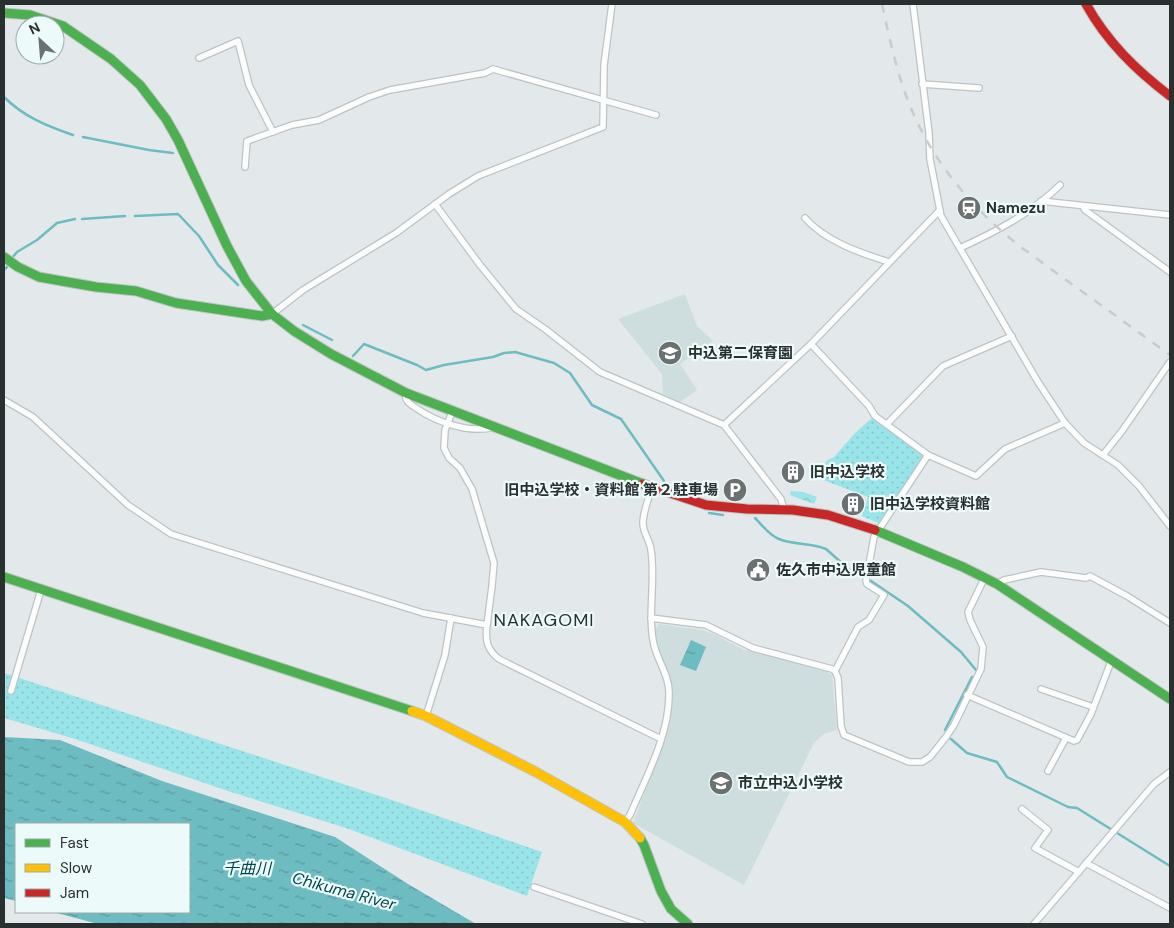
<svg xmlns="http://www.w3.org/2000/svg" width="1174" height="928" viewBox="0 0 1174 928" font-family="'DM Sans','Noto Sans JP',sans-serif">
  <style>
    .built { fill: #ceddde }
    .forest { fill: url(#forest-crowns) }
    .park { fill: url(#park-dots) }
    .water { fill: url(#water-ripples) }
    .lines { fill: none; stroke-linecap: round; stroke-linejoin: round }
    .stream { stroke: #6dbcc2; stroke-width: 2.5 }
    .street-casing { stroke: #bec3c4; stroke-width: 8 }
    .fast-casing { stroke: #bec3c4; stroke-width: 11 }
    .slow-casing { stroke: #bec3c4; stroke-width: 11 }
    .jam-casing { stroke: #bec3c4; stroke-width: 11 }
    .street { stroke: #fbfcfc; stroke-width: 5.5 }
    .fast { stroke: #4caf50; stroke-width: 9 }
    .slow { stroke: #ffc107; stroke-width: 9 }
    .jam { stroke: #c62828; stroke-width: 9 }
    .rail { stroke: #cacbcb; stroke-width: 2.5; stroke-dasharray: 9 9; stroke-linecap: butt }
    .labels { text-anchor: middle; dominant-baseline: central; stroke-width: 4.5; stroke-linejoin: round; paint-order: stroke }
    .poi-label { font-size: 15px; font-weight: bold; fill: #2a2f2f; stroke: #edfafa; text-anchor: start }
    .water-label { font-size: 16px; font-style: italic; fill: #01474b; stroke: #edfafa }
    .quarter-label { font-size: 18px; letter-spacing: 1px; fill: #2a2f2f; stroke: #edfafa }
  </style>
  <defs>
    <pattern id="forest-crowns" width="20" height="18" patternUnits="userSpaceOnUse" patternTransform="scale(1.25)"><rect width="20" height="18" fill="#99e4e9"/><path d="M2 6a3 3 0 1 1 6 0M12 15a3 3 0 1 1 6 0" fill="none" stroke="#84c4c8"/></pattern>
    <pattern id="park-dots" width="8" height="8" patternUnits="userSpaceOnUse" patternTransform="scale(1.25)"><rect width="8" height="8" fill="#99e4e9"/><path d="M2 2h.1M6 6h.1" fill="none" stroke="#84c4c8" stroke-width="1.8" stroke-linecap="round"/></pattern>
    <pattern id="water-ripples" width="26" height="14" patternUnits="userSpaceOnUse" patternTransform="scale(1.25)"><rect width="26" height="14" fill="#6dbcc2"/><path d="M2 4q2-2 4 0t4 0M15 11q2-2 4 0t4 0" fill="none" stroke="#5a999e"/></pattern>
  </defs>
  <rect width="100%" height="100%" fill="#e3e9ea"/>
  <!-- built -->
  <g class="built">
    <polygon points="685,294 697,326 713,341 680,364 697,390 680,402 663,394 662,374 618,319"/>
    <polygon points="659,624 702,630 714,634 742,649 824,670 832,675 837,730 824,734 814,743 744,885 633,823 666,737 670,721 672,689 671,678 657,647 655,630"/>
  </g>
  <!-- forest -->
  <polygon class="forest" points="791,491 803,492 817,497 814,504 790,495"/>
  <!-- park -->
  <g class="park">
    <polygon points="873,417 922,452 923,457 880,524 862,516 868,497 818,478 826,461 834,457 855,433"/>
    <polygon points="4,673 386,798 542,852 527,896 346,828 228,791 75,739 4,718"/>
  </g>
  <!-- water -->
  <g class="water">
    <polygon points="691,640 706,647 696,671 680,665"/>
    <polygon points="4,737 60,740 162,781 335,837 408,884 476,924 98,924 53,912 189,912 189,824 16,824 16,901 4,898"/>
  </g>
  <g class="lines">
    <!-- stream -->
    <g class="stream">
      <path d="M4,97C24,117 47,126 73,135"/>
      <polyline points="83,137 149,150 173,153"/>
      <polyline points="135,216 178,214 199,236 218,265 238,285"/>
      <polyline points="82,219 125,216"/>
      <polyline points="12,258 17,252 37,240 57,223 75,219"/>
      <polyline points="4,270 7,267"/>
      <polyline points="303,325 332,340"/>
      <polyline points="353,356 364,344 417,365 426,370 444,365 493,357 504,353 515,352 554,363 570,373 592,405 621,419 664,481"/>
      <polyline points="709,513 723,515"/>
      <path d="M755,518C762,525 770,536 779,539C793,545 813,543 826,549L853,573L864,577"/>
      <polyline points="871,581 908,606 961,652 976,670"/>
      <polyline points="945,730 972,677"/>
      <polyline points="951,739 967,753 997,762 1007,777 1068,807 1077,808 1170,866"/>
    </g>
    <!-- street casing -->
    <g class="street-casing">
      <g id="street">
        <polyline points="913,4 929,133 930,159 941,216 1038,382 1065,423 1084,443 1118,465 1139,486 1170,526"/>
        <polyline points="199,58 238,41 249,85 273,132"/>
        <polyline points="922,84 979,88"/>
        <polyline points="245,167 247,141 292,125 319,120 369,97 390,90 485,73 493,69 656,115"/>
        <polyline points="1041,201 1170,215"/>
        <polyline points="435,204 480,265 516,309 545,329 600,372 724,425 781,499 784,510"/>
        <polyline points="1083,206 1085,210 1170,272"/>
        <path d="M805,218C825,241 860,253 889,262"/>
        <path d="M960,248C995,232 1032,213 1060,185"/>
        <polyline points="272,314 303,290 396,233 449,194 478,176 603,127 604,65 612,4"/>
        <polyline points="811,344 869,406 875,416 928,455 976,476 1005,449 1065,423"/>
        <path d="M406,393C404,401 410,404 416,408C436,422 470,434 494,427"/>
        <path d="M4,400L33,417L128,505L171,534L423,613L487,625C485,640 487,650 499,659L661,739"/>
        <polyline points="452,412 445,430 444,448 449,458 460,468 472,489 494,563 492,586 487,625"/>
        <polyline points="887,424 943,366 1012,336"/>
        <polyline points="724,425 811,344 939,211"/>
        <polyline points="1103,455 1122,431 1170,362"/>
        <polyline points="997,584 1004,580 1041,572 1086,578 1090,576 1127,596 1170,623"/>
        <polyline points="651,618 706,625 753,648 832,669 835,671 838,678 841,726 844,735 909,762 922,762 930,757 946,737 954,725 981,669 983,647 970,620 968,612 985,577"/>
        <polyline points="835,671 858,627 869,620 884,595 867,584 866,581 874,537 928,455"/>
        <polyline points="1041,689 1093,707"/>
        <polyline points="11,691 41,590"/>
        <polyline points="967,695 1074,741 1077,740 1091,714 1112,659"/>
        <polyline points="426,716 445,655 451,618"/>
        <polyline points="1048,771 1066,738"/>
        <polyline points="1022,809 1048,830 1035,848 1079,872"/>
        <path d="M625,822L630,815C646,777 670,734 669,692C669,675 658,662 654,645C647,614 656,582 651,550C650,540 642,532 643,521C644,510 648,499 652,488"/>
        <polyline points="1086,863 1170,908"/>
        <polyline points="534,887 642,924"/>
        <polyline points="1034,924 1154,784 1170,772"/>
      </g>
    </g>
    <!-- fast casing -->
    <g class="fast-casing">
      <g id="fast">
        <polyline points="4,13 30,15 63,26 111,59 140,85 166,119 178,140 227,246 246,281 272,314"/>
        <polyline points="4,257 18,267 39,277 96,287 136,291 176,303 262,316 272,314 294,331 331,354 406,393 643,484"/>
        <polyline points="875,530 963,567 997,584 1170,699"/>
        <polyline points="4,577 412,711"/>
        <polyline points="640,838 644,845 661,891 671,909 688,924"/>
      </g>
    </g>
    <!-- slow casing -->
    <g class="slow-casing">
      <polyline id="slow" points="412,711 426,716 534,771 625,822 640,838"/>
    </g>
    <!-- jam casing -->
    <g class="jam-casing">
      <g id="jam">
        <path d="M1086,4C1107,42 1136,70 1170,96"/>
        <polyline points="643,484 706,505 747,509 793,510 828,515 875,530"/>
      </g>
    </g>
    <!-- street -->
    <use href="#street" class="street"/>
    <!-- fast -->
    <use href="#fast" class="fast"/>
    <!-- slow -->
    <use href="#slow" class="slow"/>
    <!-- jam -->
    <use href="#jam" class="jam"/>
    <!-- rail -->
    <path class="rail" d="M882,4C887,27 892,51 899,74C920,147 963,201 1022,248L1170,355"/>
  </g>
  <!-- icons -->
  <defs>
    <g id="station-disc" transform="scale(1.25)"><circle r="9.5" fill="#6b7070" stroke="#edfafa"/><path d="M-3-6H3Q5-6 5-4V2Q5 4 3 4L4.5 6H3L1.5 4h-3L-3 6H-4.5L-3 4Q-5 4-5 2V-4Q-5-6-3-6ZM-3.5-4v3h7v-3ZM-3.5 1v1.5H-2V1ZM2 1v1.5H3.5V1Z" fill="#fff"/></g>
    <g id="school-disc" transform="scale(1.25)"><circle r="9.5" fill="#6b7070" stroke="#edfafa"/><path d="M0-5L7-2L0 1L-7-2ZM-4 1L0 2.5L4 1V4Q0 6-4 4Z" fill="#fff"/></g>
    <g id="building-disc" transform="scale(1.25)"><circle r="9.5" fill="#6b7070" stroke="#edfafa"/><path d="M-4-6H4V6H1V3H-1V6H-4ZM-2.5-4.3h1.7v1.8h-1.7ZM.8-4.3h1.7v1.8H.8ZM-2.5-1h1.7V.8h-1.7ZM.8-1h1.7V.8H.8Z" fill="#fff"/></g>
    <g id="parking-disc" transform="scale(1.25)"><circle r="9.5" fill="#6b7070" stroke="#edfafa"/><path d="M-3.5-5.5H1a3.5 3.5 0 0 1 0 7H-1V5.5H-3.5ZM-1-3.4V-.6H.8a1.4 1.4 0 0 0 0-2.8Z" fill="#fff"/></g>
    <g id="civic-disc" transform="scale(1.25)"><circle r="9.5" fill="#6b7070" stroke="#edfafa"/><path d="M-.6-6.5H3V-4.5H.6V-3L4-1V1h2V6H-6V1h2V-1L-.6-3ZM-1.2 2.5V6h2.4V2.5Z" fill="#fff"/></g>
  </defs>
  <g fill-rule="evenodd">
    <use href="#station-disc" x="969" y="208"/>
    <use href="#school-disc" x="670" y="353"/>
    <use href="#building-disc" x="793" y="472"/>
    <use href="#parking-disc" x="735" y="490"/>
    <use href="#building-disc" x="853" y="504"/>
    <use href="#civic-disc" x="758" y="570"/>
    <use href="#school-disc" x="721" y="783"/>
  </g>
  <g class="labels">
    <!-- poi labels -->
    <g class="poi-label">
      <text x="986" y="208">Namezu</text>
      <text x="688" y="353">中込第二保育園</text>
      <text x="810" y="472">旧中込学校</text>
      <text x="718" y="490" text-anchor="end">旧中込学校・資料館 第２駐車場</text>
      <text x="870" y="504">旧中込学校資料館</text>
      <text x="776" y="570">佐久市中込児童館</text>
      <text x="738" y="783">市立中込小学校</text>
    </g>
    <!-- water labels -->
    <g class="water-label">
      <text x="247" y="868">千曲川</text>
      <text transform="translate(344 891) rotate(15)">Chikuma River</text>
    </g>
    <!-- quarter labels -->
    <g class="quarter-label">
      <text x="544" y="620">NAKAGOMI</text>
    </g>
  </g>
  <!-- border -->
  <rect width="1174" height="928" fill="none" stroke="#2a2f2f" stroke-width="10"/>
  <!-- legend -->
  <rect x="15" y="823" width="175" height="90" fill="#edfafa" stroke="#9fa9a9"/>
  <rect x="25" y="839" width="25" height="8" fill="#4caf50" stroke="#9fa9a9"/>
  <text x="60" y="848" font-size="15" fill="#2a2f2f">Fast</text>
  <rect x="25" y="864" width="25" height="8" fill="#ffc107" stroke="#9fa9a9"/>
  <text x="60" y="873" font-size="15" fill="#2a2f2f">Slow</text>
  <rect x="25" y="889" width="25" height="8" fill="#c62828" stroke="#9fa9a9"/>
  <text x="60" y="898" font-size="15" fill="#2a2f2f">Jam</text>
  <!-- north arrow -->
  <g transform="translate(40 40) rotate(334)"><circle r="24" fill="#edfafa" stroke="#9fa9a9"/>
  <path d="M0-4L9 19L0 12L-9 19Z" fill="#6b7070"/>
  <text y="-8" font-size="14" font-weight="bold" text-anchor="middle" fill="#2a2f2f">N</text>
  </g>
</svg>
